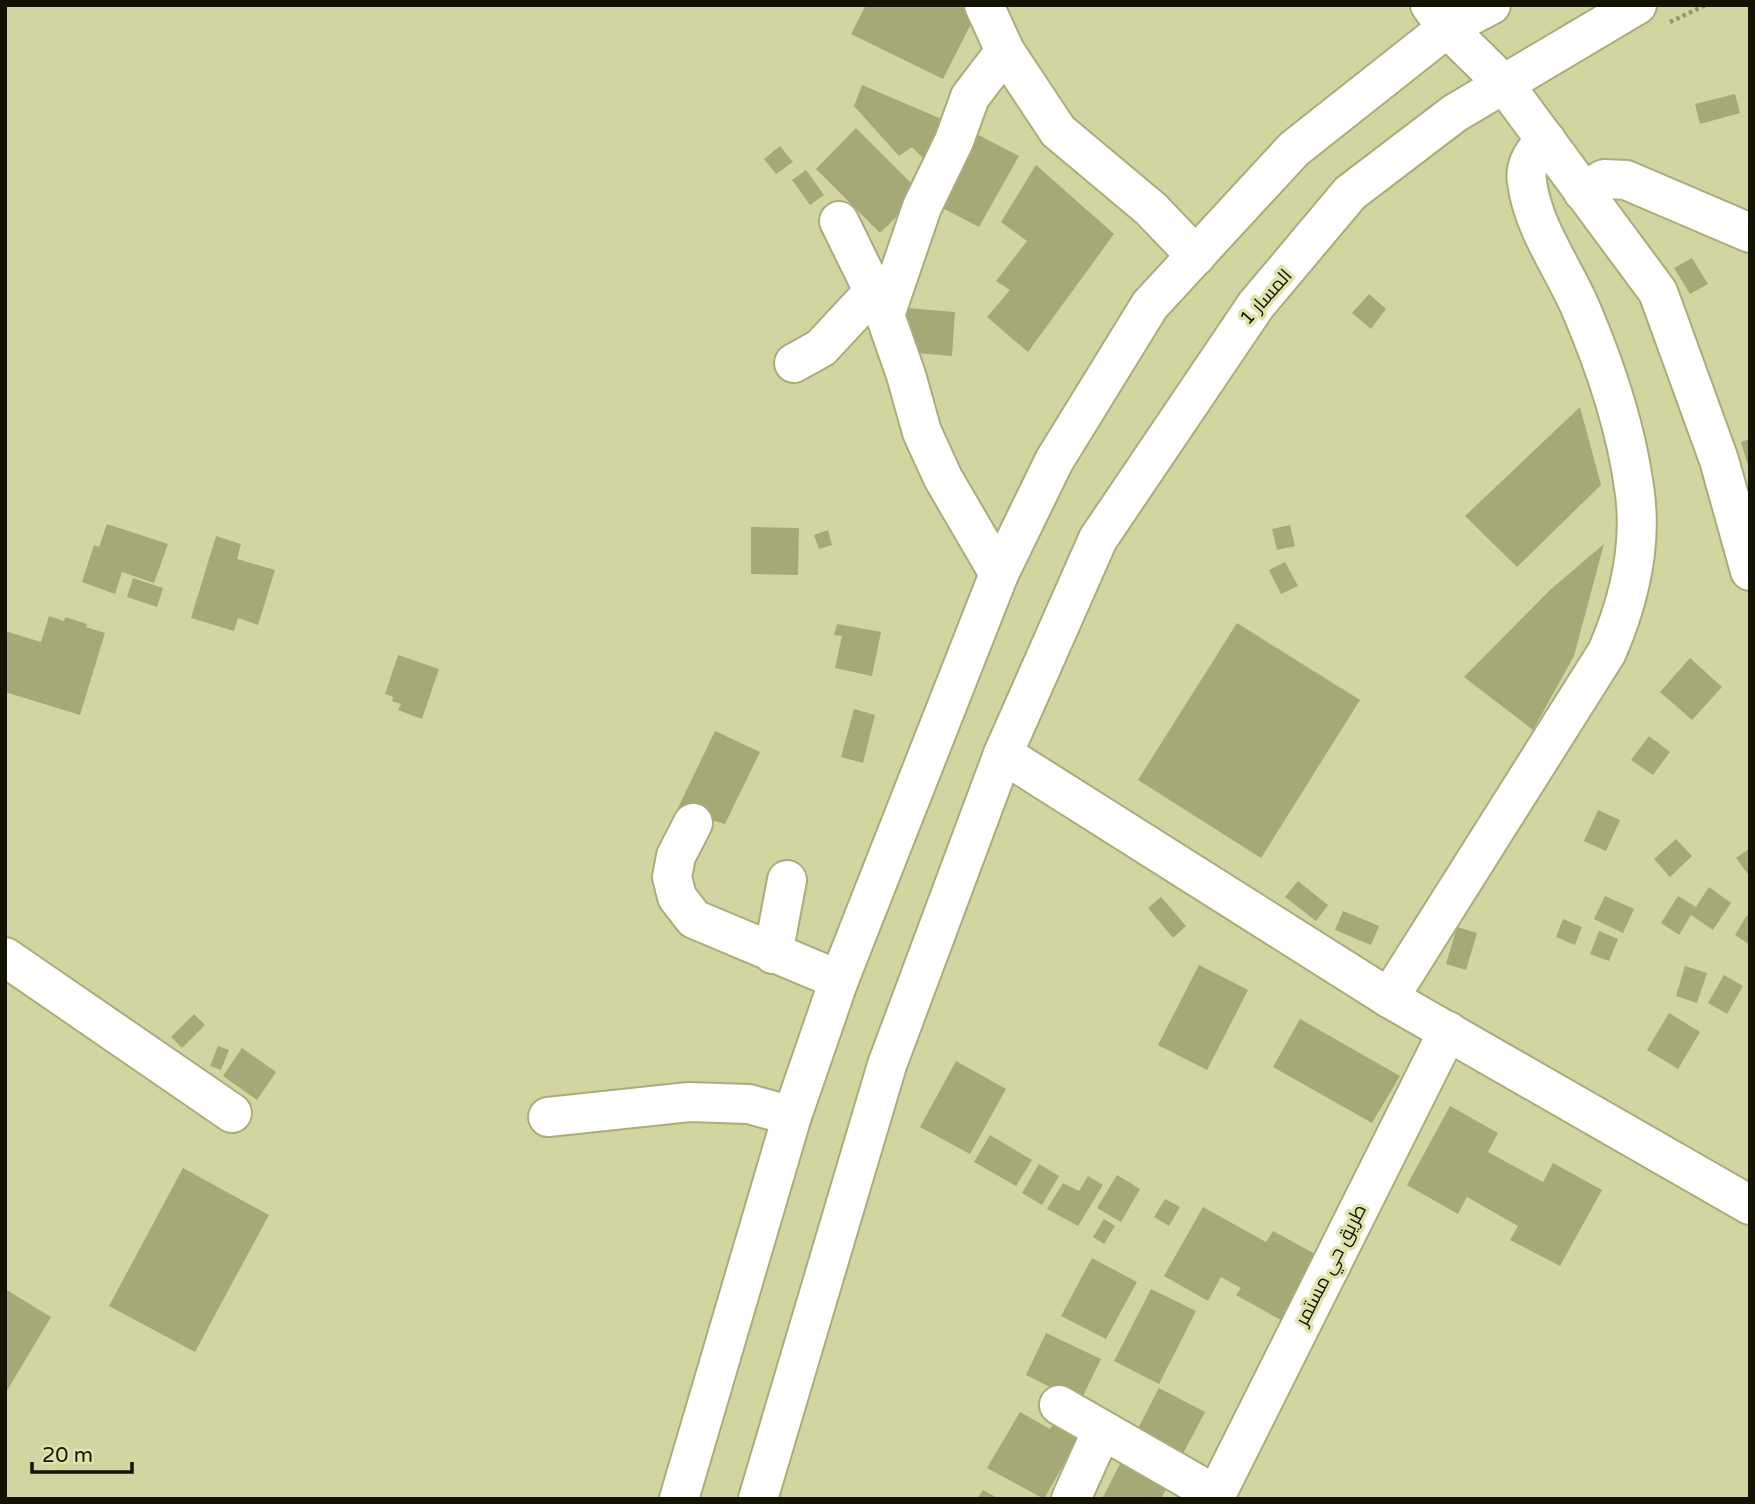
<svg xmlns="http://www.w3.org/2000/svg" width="1755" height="1504" viewBox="0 0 1755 1504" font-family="'Varela Round',Cairo,sans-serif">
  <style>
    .building { fill: #a6a975 }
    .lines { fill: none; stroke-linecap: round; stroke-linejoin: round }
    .minor-casing { stroke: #aaad79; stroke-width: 42 }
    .primary-casing { stroke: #aaad79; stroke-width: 42 }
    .path { stroke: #94976d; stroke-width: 4.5; stroke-dasharray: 3.5 3.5; stroke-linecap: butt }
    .minor { stroke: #fff; stroke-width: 38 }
    .primary { stroke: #fff; stroke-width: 38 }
    .labels { text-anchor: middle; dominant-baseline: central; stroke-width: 7; stroke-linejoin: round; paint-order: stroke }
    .street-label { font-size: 19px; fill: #121301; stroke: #dfe3ac }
  </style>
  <rect width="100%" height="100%" fill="#d2d5a0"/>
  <!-- building -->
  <g class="building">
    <polygon points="866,5 968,5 978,10 943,79 851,34"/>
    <polygon points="862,85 953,124 932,167 912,147 899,156 854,106"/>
    <polygon points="1735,94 1740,113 1700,124 1695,104"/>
    <polygon points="856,128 921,193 880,233 816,169"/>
    <polygon points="969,130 1019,156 979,227 931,202"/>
    <polygon points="780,146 793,162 776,174 764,159"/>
    <polygon points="1036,165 1114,234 1028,352 987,317 1010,290 996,281 1027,241 1001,222"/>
    <polygon points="806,170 824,195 810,205 792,180"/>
    <polygon points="1692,258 1708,284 1690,294 1674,268"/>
    <polygon points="1369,294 1386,309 1371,329 1352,313"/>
    <polygon points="907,308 955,312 952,356 904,352"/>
    <polygon points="1580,407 1601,485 1517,567 1465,516"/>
    <polygon points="1750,439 1750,469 1749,469 1741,442"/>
    <polygon points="107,524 168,544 154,583 122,572 115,594 82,582 94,545 99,547"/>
    <polygon points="1290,525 1295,546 1277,550 1272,529"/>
    <polygon points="751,527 799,528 798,575 751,574"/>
    <polygon points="828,530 832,545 819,549 814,535"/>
    <polygon points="216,536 241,544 237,559 275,570 258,625 238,618 234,631 191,618"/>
    <polygon points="1604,544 1574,656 1533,730 1464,677 1550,590"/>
    <polygon points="1285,562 1298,586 1281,594 1269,570"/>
    <polygon points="133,578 163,588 157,607 127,597"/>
    <polygon points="49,616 64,621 65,617 87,624 86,627 105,633 80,715 5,692 5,631 41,642"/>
    <polygon points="1237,623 1360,700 1261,858 1138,780"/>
    <polygon points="837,624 881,632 872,676 835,668 842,636 834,635"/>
    <polygon points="398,655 439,669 422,719 398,710 401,704 392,701 393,697 385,694"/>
    <polygon points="1690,658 1722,687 1692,720 1660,692"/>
    <polygon points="854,709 875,715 863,763 841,757"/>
    <polygon points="715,731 760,752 725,824 677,810"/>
    <polygon points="1649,736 1670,752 1653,775 1631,760"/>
    <polygon points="1598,810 1620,820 1606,851 1584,841"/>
    <polygon points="1676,839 1692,856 1670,877 1654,859"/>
    <polygon points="1750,848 1750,877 1736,858"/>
    <polygon points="1298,881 1328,905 1316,921 1285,897"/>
    <polygon points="1709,887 1731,903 1713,930 1691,915 1679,935 1661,923 1678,896 1696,907"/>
    <polygon points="1605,896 1634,909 1623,933 1594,919"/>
    <polygon points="1161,897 1186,926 1173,938 1148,908"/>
    <polygon points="1343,911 1379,926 1371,945 1335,930"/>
    <polygon points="1747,915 1750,917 1750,945 1735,935"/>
    <polygon points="1563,919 1582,927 1575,945 1556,937"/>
    <polygon points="1457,927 1477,933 1466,970 1446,964"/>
    <polygon points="1599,931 1618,939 1609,961 1590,954"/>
    <polygon points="1199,965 1248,990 1207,1070 1158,1045"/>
    <polygon points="1685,966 1707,973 1697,1003 1676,996"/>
    <polygon points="1724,975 1743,986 1727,1014 1708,1003"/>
    <polygon points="1669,1013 1700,1032 1678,1069 1647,1050"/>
    <polygon points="194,1014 205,1025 182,1048 171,1037"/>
    <polygon points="1300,1019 1400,1076 1372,1123 1273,1067"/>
    <polygon points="218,1046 229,1050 221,1070 210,1066"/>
    <polygon points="242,1048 276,1072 257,1100 223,1076"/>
    <polygon points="956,1061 1006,1089 970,1154 920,1127"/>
    <polygon points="1450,1106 1498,1133 1488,1152 1543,1182 1553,1163 1602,1190 1560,1266 1510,1240 1518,1226 1467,1197 1458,1214 1407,1185"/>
    <polygon points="990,1135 1032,1160 1016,1186 974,1162"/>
    <polygon points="1039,1164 1059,1176 1042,1205 1022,1193"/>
    <polygon points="183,1168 269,1215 195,1352 109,1306"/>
    <polygon points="1117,1175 1140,1189 1121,1222 1097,1208"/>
    <polygon points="1088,1176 1103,1185 1078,1226 1047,1209 1063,1183 1079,1191"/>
    <polygon points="1165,1199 1180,1207 1169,1226 1154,1217"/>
    <polygon points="1203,1207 1266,1242 1273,1231 1326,1260 1290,1325 1236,1295 1241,1288 1221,1277 1208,1301 1164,1276"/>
    <polygon points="1104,1219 1115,1226 1104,1244 1093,1237"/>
    <polygon points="1092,1258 1137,1282 1106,1339 1061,1316"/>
    <polygon points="5,1289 51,1317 5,1394"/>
    <polygon points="1151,1289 1196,1311 1159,1384 1114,1361"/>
    <polygon points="1046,1333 1101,1359 1080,1402 1026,1375"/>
    <polygon points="1159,1388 1205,1412 1177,1465 1131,1442"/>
    <polygon points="1020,1412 1050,1429 1057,1418 1082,1432 1044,1499 987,1468"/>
    <polygon points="1123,1458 1170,1482 1161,1499 1102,1499"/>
    <polygon points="983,1490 999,1499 977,1499"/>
  </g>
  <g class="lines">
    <!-- minor casing -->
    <g class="minor-casing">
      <g id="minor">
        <polyline points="984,5 1005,51 1058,131 1151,209 1196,256"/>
        <polyline points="1430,5 1447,28 1504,84 1658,292 1719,460 1750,571"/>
        <polyline points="1583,192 1604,179 1626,180 1750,233"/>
        <polyline points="839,221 885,315 906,375 922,432 943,478 999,574"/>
        <polyline points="885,315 922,207 954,141 970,97 1005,51"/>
        <polyline points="794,363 821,348 874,291"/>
        <polyline points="1003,754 1389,998 1750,1205"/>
        <polyline points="693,823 676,856 672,877 677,897 694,919 839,980"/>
        <polyline points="773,954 787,880"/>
        <polyline points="5,957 232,1113"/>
        <path d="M1389,998L1607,652C1630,599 1643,544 1634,487C1626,428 1604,363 1581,309C1563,267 1533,228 1527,182C1524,165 1534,151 1546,140"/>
        <polyline points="548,1117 689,1102 749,1104 792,1116"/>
        <polyline points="1059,1405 1216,1495"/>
        <polyline points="1071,1499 1102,1430"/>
        <polyline points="1214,1499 1448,1031"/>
      </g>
    </g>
    <!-- primary casing -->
    <g class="primary-casing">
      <g id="primary">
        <polyline points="679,1499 792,1116 839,980 999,574 1054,461 1150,305 1294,149 1447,28 1491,5"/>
        <polyline points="758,1499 887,1065 1003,754 1098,539 1256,305 1350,193 1455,113 1637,5"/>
      </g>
    </g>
    <!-- path -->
    <polyline class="path" points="1670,22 1706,5"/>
    <!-- minor -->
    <use href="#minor" class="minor"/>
    <!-- primary -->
    <use href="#primary" class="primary"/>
  </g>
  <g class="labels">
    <!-- street labels -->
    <g class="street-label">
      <text transform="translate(1266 297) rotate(-48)">المسار 1</text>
      <text transform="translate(1331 1265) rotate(-63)">طريق حي مستمر</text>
    </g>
  </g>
  <!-- border -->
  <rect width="1755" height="1504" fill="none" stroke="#121301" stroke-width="14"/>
  <!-- scale -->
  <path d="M32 1462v10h100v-10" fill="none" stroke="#121301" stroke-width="3.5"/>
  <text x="42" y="1462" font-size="21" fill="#121301" stroke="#dfe3ac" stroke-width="5" paint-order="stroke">20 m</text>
</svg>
